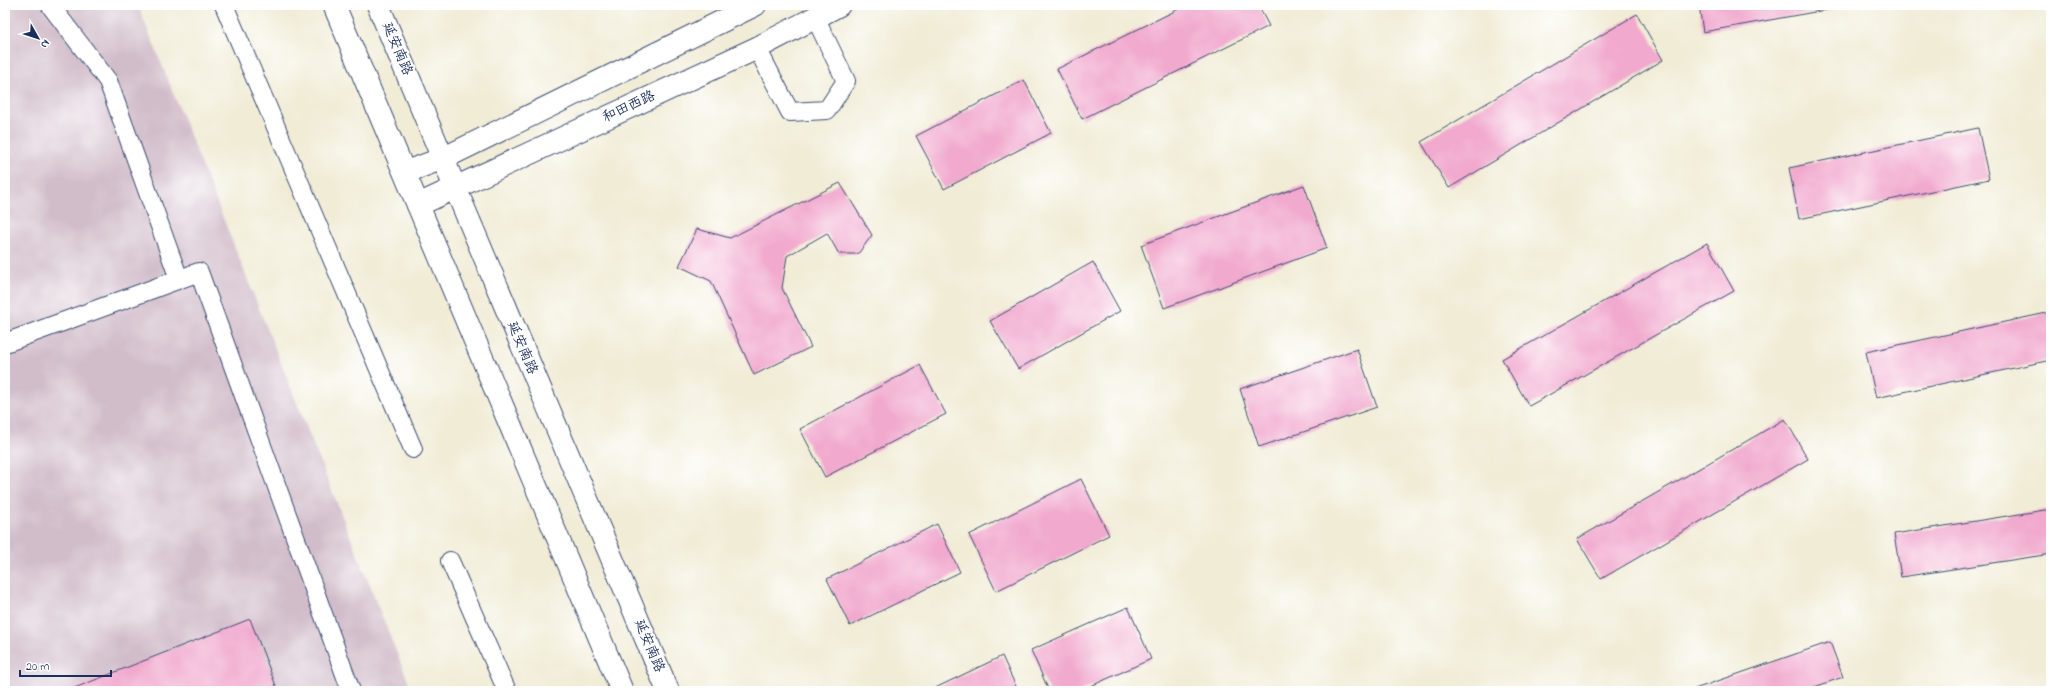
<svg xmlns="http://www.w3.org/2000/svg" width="2056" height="696" viewBox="0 0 2056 696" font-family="'Indie Flower','LXGW WenKai TC',sans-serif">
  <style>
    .industrial { fill: #d1bdca }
    .building { fill: #f1a9ce }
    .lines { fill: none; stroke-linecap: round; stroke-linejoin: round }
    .lane-casing { stroke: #3b4b70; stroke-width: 20 }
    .secondary-casing { stroke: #3b4b70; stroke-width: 24 }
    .lane { stroke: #fff; stroke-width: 18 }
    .secondary { stroke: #fff; stroke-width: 22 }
    .labels { text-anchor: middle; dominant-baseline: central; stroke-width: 4; stroke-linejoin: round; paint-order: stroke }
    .street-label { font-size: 14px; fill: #1b2f5e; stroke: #fff }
  </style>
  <rect width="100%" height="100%" fill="#fff"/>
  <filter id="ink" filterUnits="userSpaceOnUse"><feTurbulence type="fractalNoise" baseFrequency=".025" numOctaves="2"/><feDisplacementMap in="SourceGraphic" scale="8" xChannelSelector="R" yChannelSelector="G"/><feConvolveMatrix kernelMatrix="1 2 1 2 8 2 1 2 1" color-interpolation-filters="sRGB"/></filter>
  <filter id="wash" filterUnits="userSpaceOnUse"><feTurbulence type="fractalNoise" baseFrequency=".012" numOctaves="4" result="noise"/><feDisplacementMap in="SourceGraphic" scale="16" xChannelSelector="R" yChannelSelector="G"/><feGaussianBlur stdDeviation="0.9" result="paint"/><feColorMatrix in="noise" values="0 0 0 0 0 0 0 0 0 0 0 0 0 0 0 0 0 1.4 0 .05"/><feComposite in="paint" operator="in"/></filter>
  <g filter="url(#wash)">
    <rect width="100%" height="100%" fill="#f1ecd6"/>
    <!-- industrial -->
    <polygon class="industrial" points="5,5 138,5 412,691 5,691"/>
    <g id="blocks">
      <!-- building -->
      <g class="building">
        <polygon points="1187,5 1258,5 1269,26 1082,119 1057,69"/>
        <polygon points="1699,5 1848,5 1848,6 1703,32"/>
        <polygon points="1637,14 1663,60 1449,188 1421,142"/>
        <polygon points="1024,80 1051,133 944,189 916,136"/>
        <polygon points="1978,128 1989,179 1799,219 1789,168"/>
        <polygon points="840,183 872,235 858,254 839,254 827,233 787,256 782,288 811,347 754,375 711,281 679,266 697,229 730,238"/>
        <polygon points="1304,185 1327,248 1164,308 1141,245"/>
        <polygon points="1707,243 1734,291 1529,406 1502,359"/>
        <polygon points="1093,262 1120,311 1018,369 990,321"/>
        <polygon points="2051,312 2051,360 1876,398 1866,352"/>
        <polygon points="1357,349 1377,407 1259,447 1240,389"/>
        <polygon points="920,365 946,414 825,477 800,429"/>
        <polygon points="1785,419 1808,459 1601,579 1577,539"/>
        <polygon points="1081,479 1109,535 996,591 969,535"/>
        <polygon points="2051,509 2051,554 1901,577 1894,534"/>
        <polygon points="937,524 960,572 850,626 827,579"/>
        <polygon points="1128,607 1151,659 1080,691 1049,691 1031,650"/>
        <polygon points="250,619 278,691 67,691"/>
        <polygon points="1830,642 1843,677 1803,691 1689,691"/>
        <polygon points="1002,656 1018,691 929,691"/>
      </g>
    </g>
  </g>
  <g filter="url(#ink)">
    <use href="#blocks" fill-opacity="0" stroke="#3b4b70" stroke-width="1"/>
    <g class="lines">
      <!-- lane casing -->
      <g class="lane-casing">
        <g id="lane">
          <polyline points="50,5 108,81 179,279"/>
          <polyline points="224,5 413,449"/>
          <polyline points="757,48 790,112 827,110 846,81 815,17"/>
          <polyline points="5,343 199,272 351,691"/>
          <polyline points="450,561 507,691"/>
        </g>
      </g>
      <!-- secondary casing -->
      <g class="secondary-casing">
        <g id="secondary">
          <polyline points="334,5 622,691"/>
          <polyline points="378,5 668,691"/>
          <polyline points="406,172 444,158 755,5"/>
          <polyline points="418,205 757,48 839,5"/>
        </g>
      </g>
      <!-- lane -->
      <use href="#lane" class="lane"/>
      <!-- secondary -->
      <use href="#secondary" class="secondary"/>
    </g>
  </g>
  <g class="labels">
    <!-- street labels -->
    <g class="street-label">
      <text transform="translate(397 49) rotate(67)">延安南路</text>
      <text transform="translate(629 107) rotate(-25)">和田西路</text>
      <text transform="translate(522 348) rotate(67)">延安南路</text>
      <text transform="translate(649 646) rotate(67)">延安南路</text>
    </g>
  </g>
  <!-- margin -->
  <rect width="2056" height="696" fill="none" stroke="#fff" stroke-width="20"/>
  <!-- north arrow -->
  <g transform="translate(38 38) rotate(129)" stroke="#ffffff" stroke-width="3" paint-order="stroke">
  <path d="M0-3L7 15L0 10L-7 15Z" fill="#1b2f5e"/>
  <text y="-6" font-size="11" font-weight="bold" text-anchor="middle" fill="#1b2f5e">N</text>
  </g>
  <!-- scale -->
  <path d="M20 670v6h91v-6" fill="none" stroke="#1b2f5e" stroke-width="2"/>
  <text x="26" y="670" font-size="12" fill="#1b2f5e" stroke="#ffffff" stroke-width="3" paint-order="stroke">20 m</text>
</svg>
